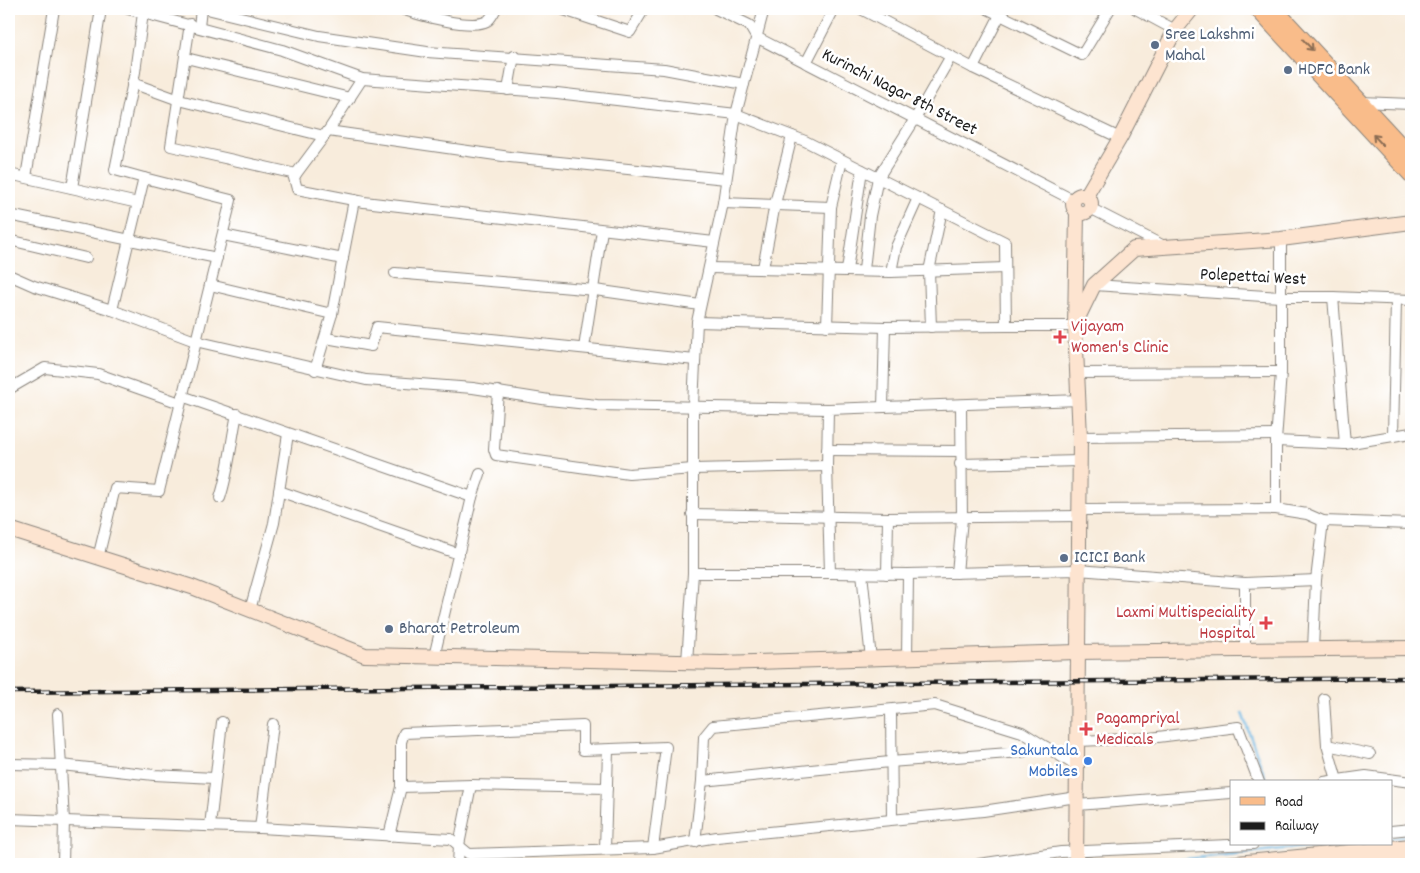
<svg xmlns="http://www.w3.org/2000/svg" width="1420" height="873" viewBox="0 0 1420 873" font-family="Dekko,sans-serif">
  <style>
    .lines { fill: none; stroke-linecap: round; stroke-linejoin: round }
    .stream { stroke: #69b7e3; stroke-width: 2.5 }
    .street-casing { stroke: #8a847c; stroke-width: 12 }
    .secondary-casing { stroke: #8a847c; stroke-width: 16 }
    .primary-casing { stroke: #8a847c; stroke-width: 17 }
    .street { stroke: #fff; stroke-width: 10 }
    .secondary { stroke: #fde4d0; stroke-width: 14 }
    .primary { stroke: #f9bc8a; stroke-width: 15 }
    .rail-casing { stroke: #1c1c1c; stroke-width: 4.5 }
    .rail { stroke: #fff; stroke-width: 2.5; stroke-dasharray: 8; stroke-linecap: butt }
    .oneway { stroke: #8a6c53 }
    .service-dot { fill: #5c6f8a; stroke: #fff; stroke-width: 2 }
    .health-dot { fill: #e0444e; stroke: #fff; stroke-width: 2 }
    .shop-dot { fill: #3f7fe0; stroke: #fff; stroke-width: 2 }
    .labels { text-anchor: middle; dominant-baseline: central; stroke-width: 5; stroke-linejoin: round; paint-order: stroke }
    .service-label { font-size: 18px; fill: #4e5e75; stroke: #fff; text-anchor: start }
    .street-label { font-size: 18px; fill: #1c1c1c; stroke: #fff }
    .health-label { font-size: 18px; fill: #be3a42; stroke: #fff; text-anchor: start }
    .shop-label { font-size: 18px; fill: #366cbe; stroke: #fff; text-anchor: end }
  </style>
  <rect width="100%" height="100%" fill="#fff"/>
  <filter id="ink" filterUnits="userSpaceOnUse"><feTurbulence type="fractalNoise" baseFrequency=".02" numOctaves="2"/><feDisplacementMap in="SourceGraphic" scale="10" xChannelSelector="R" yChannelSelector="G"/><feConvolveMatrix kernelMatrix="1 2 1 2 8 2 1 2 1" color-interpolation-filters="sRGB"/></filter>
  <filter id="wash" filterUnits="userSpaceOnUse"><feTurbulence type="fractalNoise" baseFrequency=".0096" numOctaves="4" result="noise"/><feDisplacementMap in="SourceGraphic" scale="20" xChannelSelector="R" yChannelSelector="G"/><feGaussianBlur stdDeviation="1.12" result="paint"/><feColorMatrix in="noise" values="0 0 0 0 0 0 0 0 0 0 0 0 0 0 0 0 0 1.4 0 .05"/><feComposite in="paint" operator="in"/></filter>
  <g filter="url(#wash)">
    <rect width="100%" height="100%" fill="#f8ecdc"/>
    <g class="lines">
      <!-- stream -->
      <g class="stream">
        <polyline points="1242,713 1267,782"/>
        <polyline points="1391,838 1411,836"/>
        <polyline points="1138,864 1332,844"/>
      </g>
    </g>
  </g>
  <g filter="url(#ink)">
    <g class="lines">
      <!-- street casing -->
      <g class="street-casing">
        <g id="street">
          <polyline points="128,9 282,50 362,79 557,93 736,114 805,141 1005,242 1006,326 1075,326"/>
          <polyline points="207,9 319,36 427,52 664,69 744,84"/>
          <path d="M402,9C419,15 471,30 487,21C491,19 493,13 496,9"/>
          <polyline points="561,9 630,32 644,9"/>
          <polyline points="716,9 749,25 756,37 1073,200"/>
          <polyline points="861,9 973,68 1120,138"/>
          <polyline points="988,9 1082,55 1110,9"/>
          <polyline points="1136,9 1175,30"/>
          <polyline points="143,13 135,72 115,170 144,178 112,310 195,341 366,380 473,388 549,400 597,405 828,409"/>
          <polyline points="190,24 171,146 296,174"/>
          <polyline points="199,27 201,9"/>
          <polyline points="186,58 350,98"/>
          <polyline points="806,63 834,9"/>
          <polyline points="973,68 1000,15"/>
          <polyline points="362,79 328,131 296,174 294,178 297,189 364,202 714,242"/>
          <polyline points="132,83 179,100 324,136"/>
          <polyline points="508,90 514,56"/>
          <polyline points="1361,102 1411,104"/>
          <polyline points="328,131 510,157 726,179"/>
          <polyline points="9,174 138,203"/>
          <polyline points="26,177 54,9"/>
          <polyline points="72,188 101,9"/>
          <polyline points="723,203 831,207"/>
          <polyline points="1090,208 1164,246"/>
          <polyline points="9,215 217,258"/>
          <polyline points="223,235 343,259"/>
          <polyline points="9,240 86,258"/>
          <polyline points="709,268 891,272 1005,268"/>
          <polyline points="763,268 775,204 792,136"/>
          <polyline points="847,270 862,170"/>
          <polyline points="864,270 870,216 878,178 915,119 951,56"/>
          <polyline points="891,272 896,247 918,198"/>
          <polyline points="395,273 595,290 700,305"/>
          <polyline points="9,275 34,286 112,310"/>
          <polyline points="210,285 332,314"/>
          <polyline points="1094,285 1280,297 1333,297 1411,300"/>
          <polyline points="1333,297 1345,444 1411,433"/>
          <polyline points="697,322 885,327 1006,326"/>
          <polyline points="827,326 831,207 842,160"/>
          <polyline points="931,327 929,271 942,210"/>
          <polyline points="326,338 371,346 377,327 695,360"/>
          <polyline points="584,348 602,230"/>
          <polyline points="315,370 332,314 354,200"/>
          <polyline points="1076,373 1281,372"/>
          <polyline points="9,389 45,368 98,374 180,403"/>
          <polyline points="498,391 494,449 496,455 629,474 693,469 827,466"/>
          <polyline points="182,396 472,497"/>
          <polyline points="1080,400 828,409 827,466 830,573 908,574 1078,570 1245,583"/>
          <polyline points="883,407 885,327"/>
          <polyline points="1393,436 1396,300"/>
          <polyline points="1080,437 1276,435"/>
          <polyline points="1276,441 1345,444"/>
          <polyline points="827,450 961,451"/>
          <polyline points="960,464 1079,461"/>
          <polyline points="279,491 459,554"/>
          <path d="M220,498C229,471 231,442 237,414"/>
          <polyline points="1276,509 1276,441 1281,372 1281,239"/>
          <polyline points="1079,510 1276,509 1307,514 1323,521 1411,524"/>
          <polyline points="692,514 888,518 1079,516"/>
          <polyline points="98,558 115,488 159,491 231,200 144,178"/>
          <polyline points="693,573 830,573"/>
          <polyline points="862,573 871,659"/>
          <polyline points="957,573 962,519 961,406"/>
          <polyline points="887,574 888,518"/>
          <polyline points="250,610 274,523 288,434"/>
          <polyline points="1313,649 1316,580 1323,521"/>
          <polyline points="1245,650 1245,583 1316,580"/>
          <polyline points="434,657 472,497 480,474"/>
          <polyline points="907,658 908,574"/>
          <polyline points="687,662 693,573 693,405 697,322 723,203 736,114 764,9"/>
          <polyline points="1324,699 1327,745 1337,780"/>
          <polyline points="891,710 892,819"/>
          <polyline points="58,714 64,821 63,864"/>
          <polyline points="1078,741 1150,738 1238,727 1259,782"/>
          <polyline points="1327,745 1370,754"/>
          <polyline points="9,764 61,765 154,775 214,778"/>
          <polyline points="702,781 890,762 1022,752 1046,747"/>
          <polyline points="1324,782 1366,776 1411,782"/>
          <polyline points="401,787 471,785 607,788"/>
          <polyline points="1077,805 1231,793"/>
          <polyline points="9,819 260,828 451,839 469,854 653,848 717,837 983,811 1077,797"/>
          <polyline points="210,826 222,722"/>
          <polyline points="260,828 273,724"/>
          <polyline points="1391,831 1411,829"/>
          <polyline points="389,836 401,787 401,742 404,733 583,726 583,750 666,747 653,848"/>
          <polyline points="695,842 702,781 704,737 713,726 935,705 1022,732 1078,767"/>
          <polyline points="605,849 608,750"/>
          <polyline points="458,864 459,845 471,785"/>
          <polyline points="979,864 1061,852 1253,844"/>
        </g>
      </g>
      <!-- secondary casing -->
      <g class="secondary-casing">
        <g id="secondary">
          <circle cx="1082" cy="204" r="9"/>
          <polyline points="1086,196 1120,138 1175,30 1192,9"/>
          <polyline points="1077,320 1094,285 1134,249 1281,239 1411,222"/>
          <polyline points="9,529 192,587 365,655 721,663 1077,652 1411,648"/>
          <polyline points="1076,864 1080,437 1075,326 1077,213"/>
          <polyline points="1226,864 1411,846"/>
          <polyline points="1330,864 1411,856"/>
        </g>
      </g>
      <!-- primary casing -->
      <g class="primary-casing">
        <g id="primary">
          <polyline points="1257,9 1411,175"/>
          <polyline points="1275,9 1411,156"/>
        </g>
      </g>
      <!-- street -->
      <use href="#street" class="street"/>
      <!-- secondary -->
      <use href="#secondary" class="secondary"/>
      <!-- primary -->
      <use href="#primary" class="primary"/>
      <!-- rail casing -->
      <g class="rail-casing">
        <polyline id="rail" points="9,692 1411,678"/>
      </g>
      <!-- rail -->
      <use href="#rail" class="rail"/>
    </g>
    <!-- one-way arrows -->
    <defs><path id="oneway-shaft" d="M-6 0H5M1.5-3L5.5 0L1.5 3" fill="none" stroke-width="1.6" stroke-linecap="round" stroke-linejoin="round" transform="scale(1.25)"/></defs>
    <g class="oneway">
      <use href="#oneway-shaft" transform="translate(1308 45) rotate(47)"/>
      <use href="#oneway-shaft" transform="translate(1378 140) rotate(-133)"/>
    </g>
  </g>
  <!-- markers -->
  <g class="service-dot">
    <circle cx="1155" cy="45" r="5"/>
    <circle cx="1288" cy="70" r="5"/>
    <circle cx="1064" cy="558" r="5"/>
    <circle cx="389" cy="629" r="5"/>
  </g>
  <g class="health-dot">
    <path d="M1057.5 329.5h5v5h5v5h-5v5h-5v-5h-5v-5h5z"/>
    <path d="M1263.5 615.5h5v5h5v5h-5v5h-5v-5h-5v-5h5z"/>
    <path d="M1083.5 721.5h5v5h5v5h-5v5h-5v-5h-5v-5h5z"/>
  </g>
  <circle class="shop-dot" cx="1088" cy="761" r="5"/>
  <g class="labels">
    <!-- service labels -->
    <g class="service-label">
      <text x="1165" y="35">Sree Lakshmi<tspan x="1165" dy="21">Mahal</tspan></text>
      <text x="1298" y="70">HDFC Bank</text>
      <text x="1074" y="558">ICICI Bank</text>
      <text x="399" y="629">Bharat Petroleum</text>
    </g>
    <!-- street labels -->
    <g class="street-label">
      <text transform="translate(899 93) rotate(27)">Kurinchi Nagar 8th Street</text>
      <text transform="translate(1253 278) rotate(3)">Polepettai West</text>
    </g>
    <!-- health labels -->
    <g class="health-label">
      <text x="1071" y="327">Vijayam<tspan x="1071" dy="21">Women's Clinic</tspan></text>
      <text x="1255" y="613" text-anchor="end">Laxmi Multispeciality<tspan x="1255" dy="21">Hospital</tspan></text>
      <text x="1096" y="719">Pagampriyal<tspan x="1096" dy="21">Medicals</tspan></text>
    </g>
    <!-- shop labels -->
    <g class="shop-label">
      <text x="1078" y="751">Sakuntala<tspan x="1078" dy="21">Mobiles</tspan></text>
    </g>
  </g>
  <!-- margin -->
  <rect width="1420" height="873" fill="none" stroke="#fff" stroke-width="30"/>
  <!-- legend -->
  <rect x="1230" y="780" width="162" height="65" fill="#ffffff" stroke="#a4a4a4"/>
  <rect x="1240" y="797" width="25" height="8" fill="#f9bc8a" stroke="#a4a4a4"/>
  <text x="1275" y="806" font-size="15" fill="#1c1c1c">Road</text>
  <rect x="1240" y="822" width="25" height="8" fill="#1c1c1c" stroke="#a4a4a4"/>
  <text x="1275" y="830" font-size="15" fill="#1c1c1c">Railway</text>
</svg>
